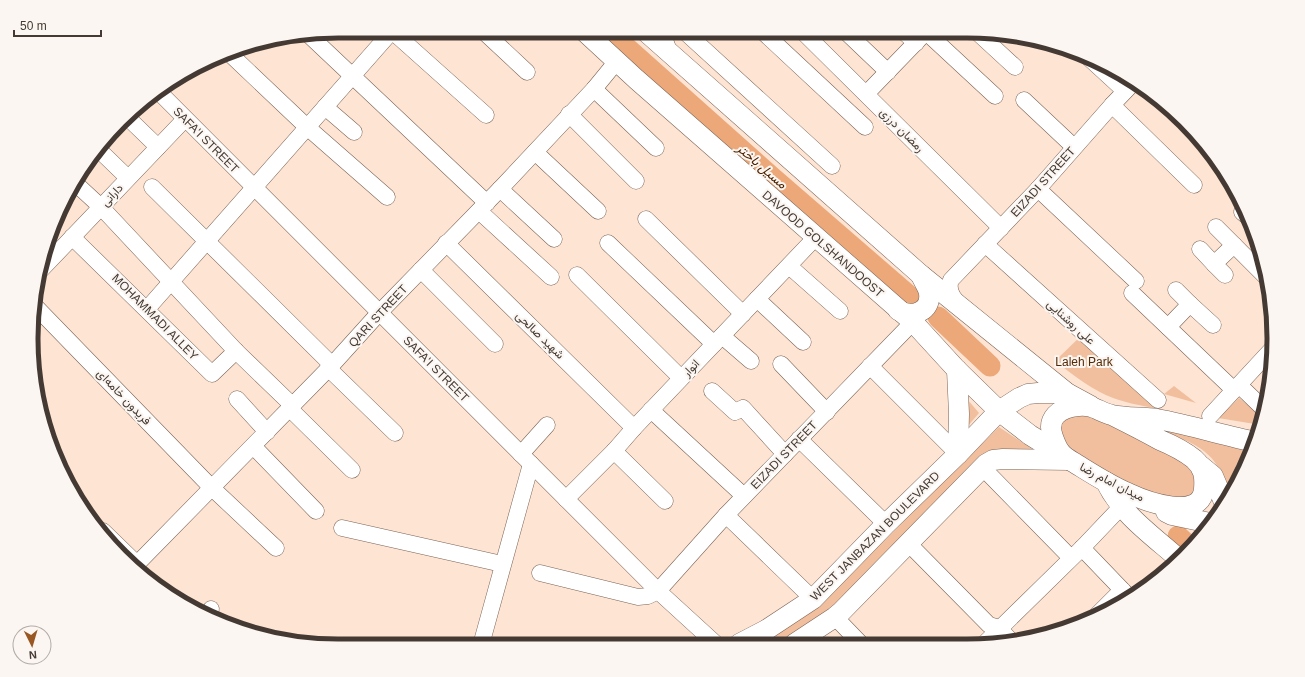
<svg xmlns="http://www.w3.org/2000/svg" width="1305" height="677" viewBox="0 0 1305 677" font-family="Helvetica,Vazirmatn,sans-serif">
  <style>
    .green { fill: #f1bf9e }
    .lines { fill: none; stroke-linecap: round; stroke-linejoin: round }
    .river { stroke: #eda879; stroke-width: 21 }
    .minor-casing { stroke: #7b6456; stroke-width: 17 }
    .major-casing { stroke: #7b6456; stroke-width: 21 }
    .minor { stroke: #fff; stroke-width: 16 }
    .major { stroke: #fff; stroke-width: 20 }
    .labels { text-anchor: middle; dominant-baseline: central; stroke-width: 4; stroke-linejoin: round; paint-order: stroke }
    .street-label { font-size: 12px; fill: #443a33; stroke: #fbf6f2 }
    .park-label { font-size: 12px; fill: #562a04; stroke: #fbf6f2 }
    .water-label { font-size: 13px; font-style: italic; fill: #4d2200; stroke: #fbf6f2 }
    .rim { fill: none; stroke: #443a33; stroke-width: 5 }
  </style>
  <rect width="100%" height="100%" fill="#fee4d3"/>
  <!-- green -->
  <g class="green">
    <path d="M1082,335L1162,410C1146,406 1129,404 1113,398C1092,390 1073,375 1055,361Z"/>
    <polygon points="1174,386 1196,403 1164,394"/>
    <polygon points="962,393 979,413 961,434"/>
    <polygon points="1239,398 1264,418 1261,425 1218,418"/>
    <polygon points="1082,412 1187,459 1199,488 1182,502 1123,482 1066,447 1056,422"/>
    <polygon points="999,427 1032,449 1003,453 913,528 828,611 780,644 755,644 848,577"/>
    <path d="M1157,429L1252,449L1244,457L1240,471V478L1229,494C1226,487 1224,478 1220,471C1209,446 1180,438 1157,429Z"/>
  </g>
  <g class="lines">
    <!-- river -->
    <g class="river">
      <polyline points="608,31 773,178 915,301"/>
      <polyline points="938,317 990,366"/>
      <polyline points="1178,536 1191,548"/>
    </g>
    <!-- minor casing -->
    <g class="minor-casing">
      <g id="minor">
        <polyline points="392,31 486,115"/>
        <polyline points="483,31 527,72"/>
        <polyline points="664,31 666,43 670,54"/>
        <polyline points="684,31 832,166"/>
        <polyline points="762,31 865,127"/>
        <polyline points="802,31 1001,228"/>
        <polyline points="846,32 888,72"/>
        <polyline points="904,32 916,43"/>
        <polyline points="926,32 995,96"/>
        <polyline points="977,32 1015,67"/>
        <polyline points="310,36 487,203"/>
        <polyline points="229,53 307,127 387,197"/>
        <polyline points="1089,58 1125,91"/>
        <polyline points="594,89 656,148"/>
        <polyline points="158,91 658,591 716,644"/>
        <polyline points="866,94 926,32"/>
        <polyline points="1024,100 1074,147"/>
        <polyline points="1112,105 1194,185"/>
        <polyline points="325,107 354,132"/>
        <polyline points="569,114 636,181"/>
        <polyline points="127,117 158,147"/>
        <polyline points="98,149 128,178"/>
        <polyline points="535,152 598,211"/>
        <polyline points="74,182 101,207 236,351 292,405"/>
        <polyline points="152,187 332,365"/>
        <polyline points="500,189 554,239"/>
        <polyline points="1038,189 1136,281"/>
        <polyline points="479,211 551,277"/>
        <polyline points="1242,212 1247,216"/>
        <polyline points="646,219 743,314"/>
        <polyline points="1216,227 1266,277"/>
        <polyline points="72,237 212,374 236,351"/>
        <polyline points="446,243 634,428"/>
        <polyline points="608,243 714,344"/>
        <polyline points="985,244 1158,400"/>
        <polyline points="1200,249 1214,264"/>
        <polyline points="789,266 840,311"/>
        <polyline points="421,270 495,344"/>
        <polyline points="39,272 185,119"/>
        <polyline points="577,275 681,378"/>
        <polyline points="1225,275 1214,264 1234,245"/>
        <polyline points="1176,290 1190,304"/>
        <polyline points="1132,293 1234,390"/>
        <polyline points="757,299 803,342"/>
        <path d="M959,304C953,298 947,289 951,280L1038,189L1112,105L1134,82"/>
        <polyline points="36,307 211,487 276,548"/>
        <polyline points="147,309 392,31"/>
        <polyline points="1168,327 1190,304 1213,325"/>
        <polyline points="722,336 751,361"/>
        <polyline points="781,364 827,412"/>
        <polyline points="870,366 958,454"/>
        <polyline points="328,368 395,433"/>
        <polyline points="1239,385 1265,410"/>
        <polyline points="712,391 735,412 743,408 785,454"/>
        <polyline points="237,399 267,432"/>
        <polyline points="289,408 352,470"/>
        <polyline points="651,410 744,496"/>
        <polyline points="1210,416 1273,348"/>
        <polyline points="799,439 886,524"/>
        <polyline points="253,446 316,511"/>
        <polyline points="614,451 665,501"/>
        <polyline points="521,454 547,425"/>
        <polyline points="982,467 1071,558"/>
        <polyline points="566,499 614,451 634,428 816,237"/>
        <polyline points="726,515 813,599"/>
        <polyline points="342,528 502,564"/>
        <polyline points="103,531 136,563"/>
        <polyline points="908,543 989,625 999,628 1012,642"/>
        <polyline points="1082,548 1129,597"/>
        <polyline points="135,566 332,365 379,313 500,189 594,89 617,61"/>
        <polyline points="540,573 638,597 648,596 658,591 726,515 913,322"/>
        <polyline points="1097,615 1122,590"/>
        <polyline points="209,617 211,609"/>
        <polyline points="835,617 861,644"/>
        <polyline points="985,643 1082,548 1121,507"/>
        <polyline points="481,645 531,464"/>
      </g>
    </g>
    <!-- major casing -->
    <g class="major-casing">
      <g id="major">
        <polyline points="584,31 636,79 913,322 957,370 999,411 1030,435 1062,455"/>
        <polyline points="645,31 921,275 1067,393 1091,406"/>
        <path d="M898,310C912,319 932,311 929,293C928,287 923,281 921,275"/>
        <polyline points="957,370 959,414 958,454"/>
        <path d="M1112,415C1128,423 1144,431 1160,440C1172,445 1184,451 1194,459C1204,468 1205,477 1204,489C1201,522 1145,501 1128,493C1109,485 1091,473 1073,462C1061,455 1058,451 1053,437C1046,418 1059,408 1078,406C1093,404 1099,412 1112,415C1127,418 1143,417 1157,419C1190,425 1222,435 1255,442"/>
        <polyline points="1201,466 1213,476 1224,502"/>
        <path d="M1106,482C1121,514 1153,536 1179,559"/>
        <polyline points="1166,512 1172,515 1210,523"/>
        <polyline points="739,644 766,630 813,599 886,524 958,454 999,411 1019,398 1028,394 1038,393 1067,393"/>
        <polyline points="794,644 835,617 841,612 986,464 993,460 1003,459 1069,460"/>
      </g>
    </g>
    <!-- minor -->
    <use href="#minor" class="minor"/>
    <!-- major -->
    <use href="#major" class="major"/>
  </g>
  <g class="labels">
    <!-- street labels -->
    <g class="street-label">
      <text transform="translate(902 130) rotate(45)">رمضان درزی</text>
      <text transform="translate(206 140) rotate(45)">SAFA'I STREET</text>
      <text transform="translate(1043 182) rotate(-48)">EIZADI STREET</text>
      <text transform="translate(112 195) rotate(-47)">دارانی</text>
      <text transform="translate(823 244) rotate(41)">DAVOOD GOLSHANDOOST</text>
      <text transform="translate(378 316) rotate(-47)">QARI STREET</text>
      <text transform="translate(155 317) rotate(45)">MOHAMMADI ALLEY</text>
      <text transform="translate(1071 322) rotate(42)">علی روشنایی</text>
      <text transform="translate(540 335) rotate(44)">شهید صالحی</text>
      <text transform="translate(691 368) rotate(-46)">انوار</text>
      <text transform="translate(436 369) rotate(45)">SAFA'I STREET</text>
      <text transform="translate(124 397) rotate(46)">فریدون خامه‌ای</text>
      <text transform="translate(784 455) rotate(-46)">EIZADI STREET</text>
      <text transform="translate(1112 482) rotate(27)">میدان امام رضا</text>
      <text transform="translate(875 536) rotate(-45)">WEST JANBAZAN BOULEVARD</text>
    </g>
    <!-- park labels -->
    <g class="park-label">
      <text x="1084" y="362">Laleh Park</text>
    </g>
    <!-- water labels -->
    <g class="water-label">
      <text transform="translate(762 166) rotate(41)">مسیل باختر</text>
    </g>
  </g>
  <!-- crop -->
  <path d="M0 0H1305V677H0ZM338 38H967A300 300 0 0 1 1267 338V339A300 300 0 0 1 967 639H338A300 300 0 0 1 38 339V338A300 300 0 0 1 338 38Z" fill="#fbf6f2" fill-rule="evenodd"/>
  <path class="rim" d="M338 38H967A300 300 0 0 1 1267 338V339A300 300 0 0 1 967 639H338A300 300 0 0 1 38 339V338A300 300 0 0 1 338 38Z"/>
  <!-- north arrow -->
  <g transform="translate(32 645) rotate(175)"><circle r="19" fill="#fbf6f2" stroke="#b2aba6"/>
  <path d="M0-3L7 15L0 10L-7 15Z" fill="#995724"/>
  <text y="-6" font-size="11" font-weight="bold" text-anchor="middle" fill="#443a33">N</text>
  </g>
  <!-- scale -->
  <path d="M14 30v6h87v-6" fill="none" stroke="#443a33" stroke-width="2"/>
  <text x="20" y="30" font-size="12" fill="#443a33" stroke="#fbf6f2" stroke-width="3" paint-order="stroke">50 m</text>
</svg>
